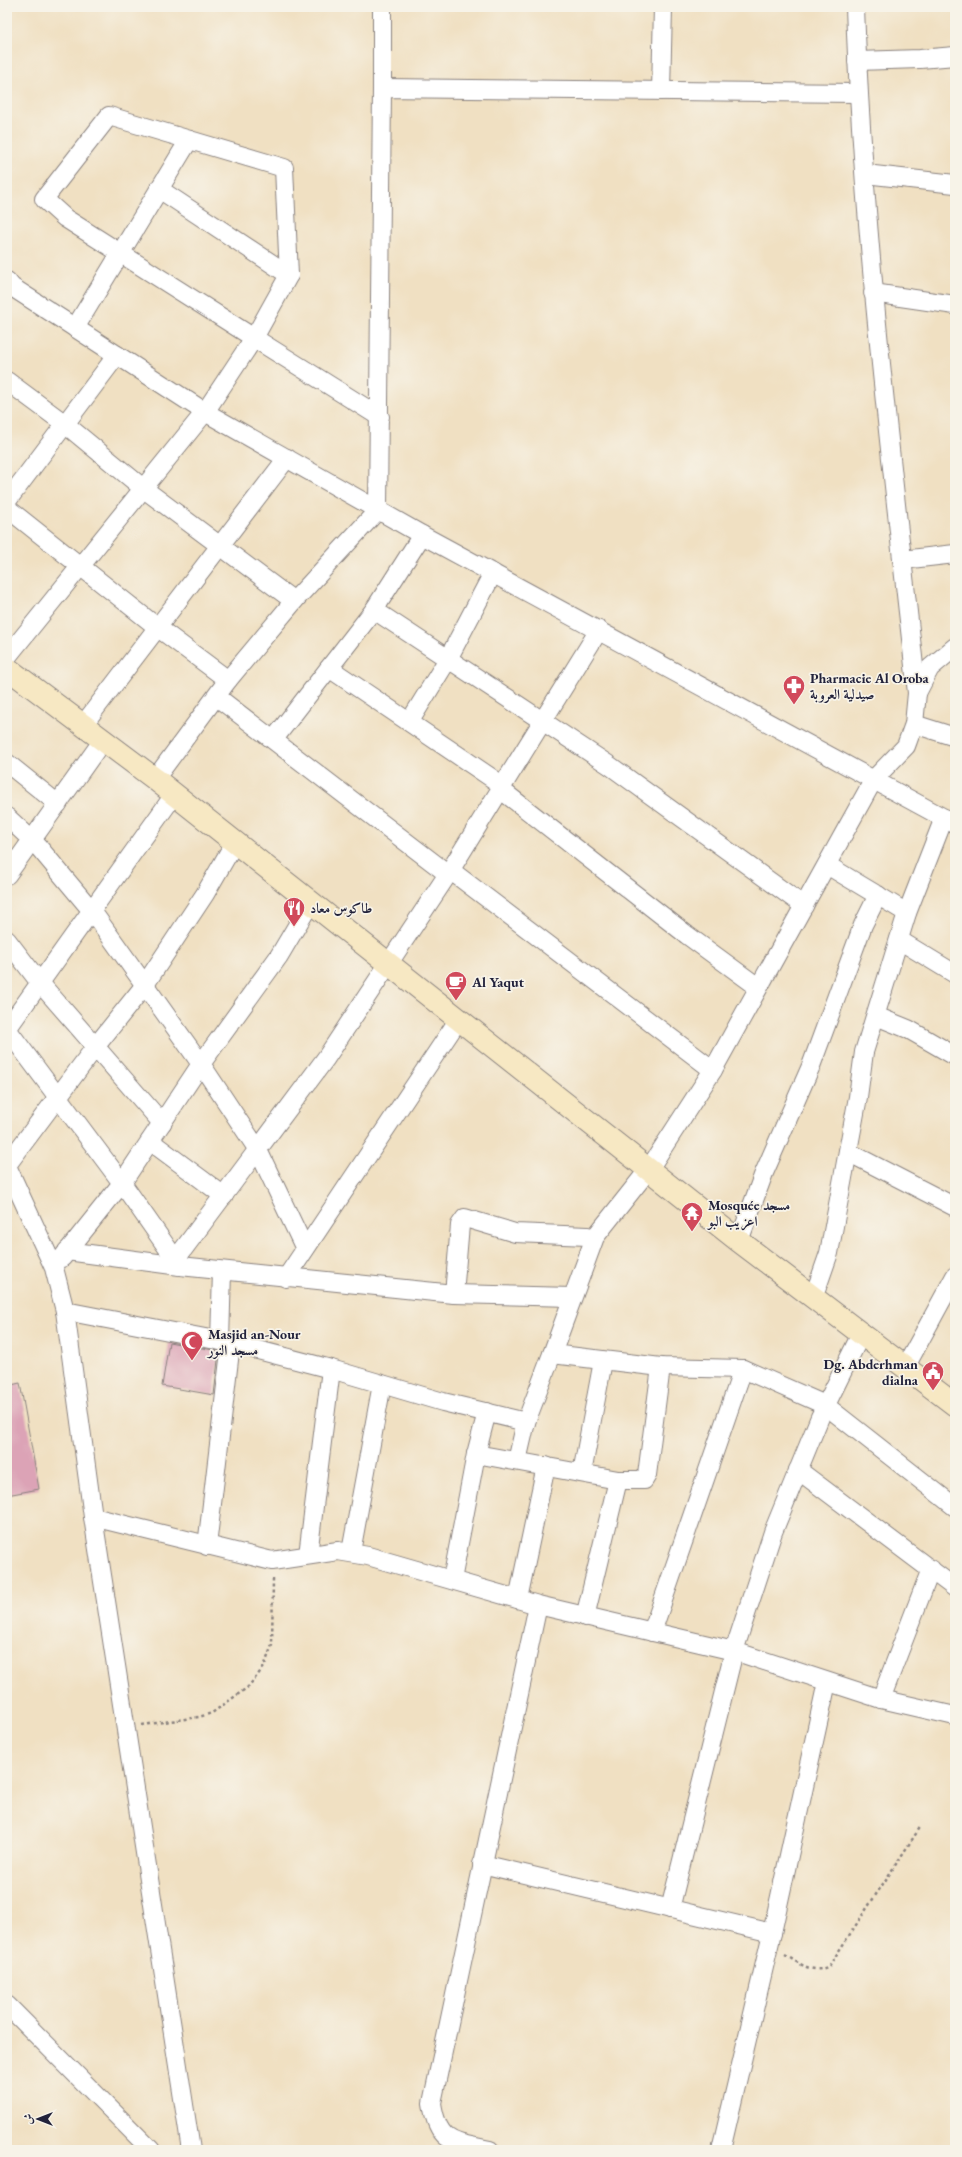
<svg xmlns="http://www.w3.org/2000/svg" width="962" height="2157" viewBox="0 0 962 2157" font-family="'EB Garamond',Amiri,serif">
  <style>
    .building { fill: #dca3b6 }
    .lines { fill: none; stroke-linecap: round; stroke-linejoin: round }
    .street-casing { stroke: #89817e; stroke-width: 20 }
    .secondary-casing { stroke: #89817e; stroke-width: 24 }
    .path { stroke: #89817e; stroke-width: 2.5; stroke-dasharray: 3 3; stroke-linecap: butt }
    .street { stroke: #fff; stroke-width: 18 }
    .secondary { stroke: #f7e8c3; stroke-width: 22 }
    .labels { text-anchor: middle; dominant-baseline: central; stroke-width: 3.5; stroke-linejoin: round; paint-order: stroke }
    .poi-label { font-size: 14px; font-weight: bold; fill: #22223b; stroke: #f7f3e8; text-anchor: start }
  </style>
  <rect width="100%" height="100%" fill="#f7f3e8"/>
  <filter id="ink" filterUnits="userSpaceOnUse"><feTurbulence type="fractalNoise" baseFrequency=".025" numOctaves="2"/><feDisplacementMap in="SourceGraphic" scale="8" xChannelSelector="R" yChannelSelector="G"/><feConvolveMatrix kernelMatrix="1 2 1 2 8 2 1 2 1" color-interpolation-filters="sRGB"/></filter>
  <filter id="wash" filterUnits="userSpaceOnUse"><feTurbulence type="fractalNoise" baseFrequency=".012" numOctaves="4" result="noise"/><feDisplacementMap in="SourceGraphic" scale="16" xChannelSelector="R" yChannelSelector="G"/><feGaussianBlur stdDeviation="0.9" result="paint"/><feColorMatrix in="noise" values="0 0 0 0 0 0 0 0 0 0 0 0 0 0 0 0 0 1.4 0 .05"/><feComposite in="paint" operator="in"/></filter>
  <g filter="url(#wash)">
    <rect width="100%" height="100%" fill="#f0e0c2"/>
    <g id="blocks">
      <!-- building -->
      <g class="building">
        <polygon points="169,1342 219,1351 214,1395 162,1386"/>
        <polygon points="20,1383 39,1489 7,1495 7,1386"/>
      </g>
    </g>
  </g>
  <g filter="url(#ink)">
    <use href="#blocks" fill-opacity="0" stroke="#89817e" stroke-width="1"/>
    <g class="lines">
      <!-- street casing -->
      <g class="street-casing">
        <g id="street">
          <path d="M855,7C863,237 892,465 917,693L914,724L906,746L874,779L713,1070L649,1169L595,1237L552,1354L661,1367L743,1369L825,1405L955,1507"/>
          <polyline points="857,61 920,59 955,56"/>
          <polyline points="382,88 382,7"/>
          <polyline points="661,91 663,7"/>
          <polygon points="109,116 284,168 289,275 254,338 65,218 44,199"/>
          <polyline points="865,174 955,184"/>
          <polyline points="159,189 289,275"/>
          <polyline points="7,281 12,287 205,412 422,535 955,824"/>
          <polyline points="873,293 955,305"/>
          <polyline points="75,328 189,140"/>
          <polyline points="7,381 65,424 144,489 294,601"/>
          <polyline points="7,501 117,355"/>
          <polyline points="7,508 157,627 228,680"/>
          <polyline points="902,560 955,554"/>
          <polyline points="374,610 609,765 804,906"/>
          <polyline points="7,657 205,412 254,338 380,417"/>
          <polyline points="329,668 502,785"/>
          <polyline points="917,693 930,668 955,647"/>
          <polyline points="410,721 448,659 493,573"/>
          <polyline points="914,724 955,737"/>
          <polyline points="83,725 287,458"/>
          <polyline points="274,739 374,610 422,535"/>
          <polyline points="7,763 58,804"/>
          <polyline points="155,779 228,680 294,601 378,510 382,88 858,93"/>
          <polyline points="500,789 687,935 758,987"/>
          <polyline points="7,817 36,844 92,911 201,1064 258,1150 305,1249"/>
          <polyline points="827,865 907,913"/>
          <polyline points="450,870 713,1070"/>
          <polyline points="448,874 599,630"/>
          <polyline points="7,875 103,740"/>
          <polyline points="7,940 40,983 162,1123"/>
          <polyline points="899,940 955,974"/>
          <polyline points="876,1016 908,1029 955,1056"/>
          <polyline points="7,1029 122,1183 180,1266"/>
          <polyline points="7,1029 174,795"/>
          <polyline points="150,1141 224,1196"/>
          <polyline points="848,1152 955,1207"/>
          <polyline points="7,1165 96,1046 144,986 205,894 235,842"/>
          <polyline points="7,1166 54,1268 65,1311 93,1517 191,2150"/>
          <polyline points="739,1241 764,1173 811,1066 863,925 878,895"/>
          <polyline points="67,1251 180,1266 454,1294 460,1225 465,1218 515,1233 588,1236"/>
          <polyline points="62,1258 122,1183 201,1064 279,956 311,902"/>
          <polyline points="176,1259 326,1058 448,874 217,697"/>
          <polyline points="286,1278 459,1019"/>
          <polyline points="454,1294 572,1297"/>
          <polyline points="814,1296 829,1253 858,1097 864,1052 907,913 944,818"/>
          <polyline points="65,1311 231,1343 331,1369 443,1402 526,1422 552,1354"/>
          <polyline points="220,1341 222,1271"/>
          <polyline points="906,1366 955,1276"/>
          <polyline points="476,1454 618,1480"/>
          <polyline points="517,1461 526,1422"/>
          <polyline points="798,1470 955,1588"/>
          <polyline points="582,1473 603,1361"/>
          <polyline points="93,1517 272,1561 338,1551 368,1556 538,1605 734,1651 881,1699 955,1716"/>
          <polyline points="207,1546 231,1343"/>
          <polyline points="351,1552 382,1384"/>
          <polyline points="308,1555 331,1369"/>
          <polyline points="452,1580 476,1454 487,1412"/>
          <polyline points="518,1599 546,1466"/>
          <polyline points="585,1617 618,1480 644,1480 647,1475 661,1367"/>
          <polyline points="652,1632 743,1369"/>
          <polyline points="881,1699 931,1569"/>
          <polyline points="482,1864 772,1933"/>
          <polyline points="670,1909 734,1651 773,1532 820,1417 862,1332"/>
          <polyline points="7,2005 151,2150"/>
          <path d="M490,2150C454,2142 438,2144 432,2103L538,1605"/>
          <polyline points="721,2150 772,1933 827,1682"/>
        </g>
      </g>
      <!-- secondary casing -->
      <g class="secondary-casing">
        <polyline id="secondary" points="7,668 155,779 739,1241 955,1405"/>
      </g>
      <!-- path -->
      <g class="path">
        <polyline points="142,1725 199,1717 212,1713 248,1687 264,1667 272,1645 273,1579"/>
        <path d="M785,1955C799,1963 813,1975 829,1966L921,1826"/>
      </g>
      <!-- street -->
      <use href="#street" class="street"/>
      <!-- secondary -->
      <use href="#secondary" class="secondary"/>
    </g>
  </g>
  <!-- icons -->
  <defs>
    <g id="pharmacy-pin" transform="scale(1.15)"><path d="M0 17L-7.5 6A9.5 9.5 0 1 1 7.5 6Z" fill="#d1495b" stroke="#f7f3e8"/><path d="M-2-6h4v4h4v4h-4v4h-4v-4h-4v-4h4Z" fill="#fff"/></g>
    <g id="restaurant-pin" transform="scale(1.15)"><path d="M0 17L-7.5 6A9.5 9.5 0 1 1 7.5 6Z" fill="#d1495b" stroke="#f7f3e8"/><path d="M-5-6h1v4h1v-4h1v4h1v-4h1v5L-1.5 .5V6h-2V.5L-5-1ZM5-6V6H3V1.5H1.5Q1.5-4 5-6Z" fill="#fff"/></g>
    <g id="cafe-pin" transform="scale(1.15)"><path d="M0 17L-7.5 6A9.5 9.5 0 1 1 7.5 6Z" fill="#d1495b" stroke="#f7f3e8"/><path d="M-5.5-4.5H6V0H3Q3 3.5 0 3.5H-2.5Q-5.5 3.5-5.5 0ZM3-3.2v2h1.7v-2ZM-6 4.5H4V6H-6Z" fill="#fff"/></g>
    <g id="temple-pin" transform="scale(1.15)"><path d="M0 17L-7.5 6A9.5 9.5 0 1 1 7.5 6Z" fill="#d1495b" stroke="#f7f3e8"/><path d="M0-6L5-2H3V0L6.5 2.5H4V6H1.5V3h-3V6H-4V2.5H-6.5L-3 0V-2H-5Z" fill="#fff"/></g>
    <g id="mosque-pin" transform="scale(1.15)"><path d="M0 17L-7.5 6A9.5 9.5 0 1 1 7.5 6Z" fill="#d1495b" stroke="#f7f3e8"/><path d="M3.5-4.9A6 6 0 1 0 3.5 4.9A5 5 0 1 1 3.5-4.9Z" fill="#fff"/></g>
    <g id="civic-pin" transform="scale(1.15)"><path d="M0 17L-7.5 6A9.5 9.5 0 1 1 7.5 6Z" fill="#d1495b" stroke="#f7f3e8"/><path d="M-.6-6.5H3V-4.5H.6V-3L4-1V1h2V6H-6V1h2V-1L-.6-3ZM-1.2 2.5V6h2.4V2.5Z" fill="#fff"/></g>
  </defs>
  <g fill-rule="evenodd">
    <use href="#pharmacy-pin" x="794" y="686"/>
    <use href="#restaurant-pin" x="294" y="908"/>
    <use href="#cafe-pin" x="456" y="982"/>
    <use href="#temple-pin" x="692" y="1213"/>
    <use href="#mosque-pin" x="192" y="1342"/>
    <use href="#civic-pin" x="933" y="1372"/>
  </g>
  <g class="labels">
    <!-- poi labels -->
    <g class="poi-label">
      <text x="810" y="678">Pharmacie Al Oroba<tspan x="810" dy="16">صيدلية العروبة</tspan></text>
      <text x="310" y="908">طاكوس معاد</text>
      <text x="472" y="982">Al Yaqut</text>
      <text x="708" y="1205">Mosquée مسجد<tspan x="708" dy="16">اعزيب البو</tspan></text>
      <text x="208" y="1334">Masjid an-Nour<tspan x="208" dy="16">مسجد النور</tspan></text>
      <text x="918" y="1364" text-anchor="end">Dg. Abderhman<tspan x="918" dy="16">dialna</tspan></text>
    </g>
  </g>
  <!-- margin -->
  <rect width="962" height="2157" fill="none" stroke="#f7f3e8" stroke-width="24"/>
  <!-- north arrow -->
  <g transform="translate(38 2119) rotate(270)" stroke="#f7f3e8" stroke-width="3" paint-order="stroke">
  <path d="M0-3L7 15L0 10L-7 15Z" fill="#22223b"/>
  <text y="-6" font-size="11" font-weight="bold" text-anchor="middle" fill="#22223b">ش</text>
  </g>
</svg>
